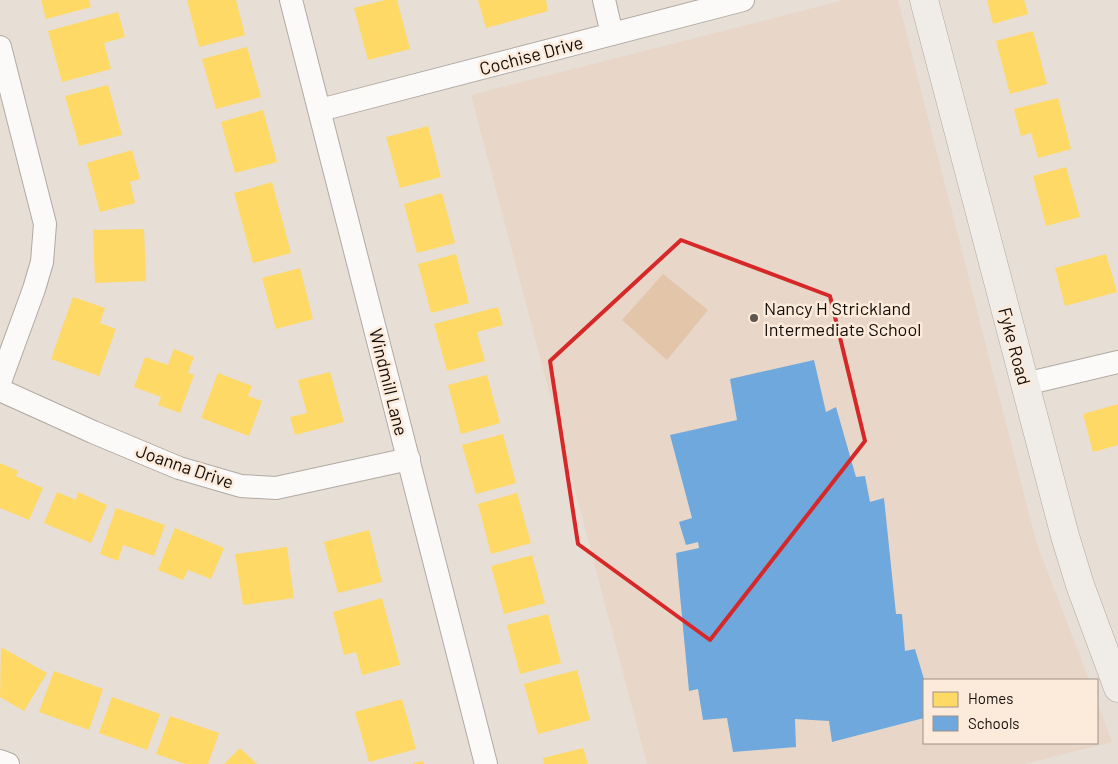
<svg xmlns="http://www.w3.org/2000/svg" width="1118" height="764" viewBox="0 0 1118 764" font-family="Barlow,sans-serif">
  <style>
    .built { fill: #e8d7c8 }
    .green { fill: #e3c5a9 }
    .homes { fill: #ffd966 }
    .schools { fill: #6fa8dc }
    .lines { fill: none; stroke-linecap: round; stroke-linejoin: round }
    .street-casing { stroke: #b1aaa3; stroke-width: 24 }
    .secondary-casing { stroke: #b1aaa3; stroke-width: 29 }
    .street { stroke: #fbfaf9; stroke-width: 22 }
    .secondary { stroke: #f0ece8; stroke-width: 28 }
    .marked { fill: none; stroke: #d62828; stroke-width: 4; stroke-linejoin: round }
    .poi-dot { fill: #5d5650; stroke: #fceadb; stroke-width: 2 }
    .labels { text-anchor: middle; dominant-baseline: central; stroke-width: 5; stroke-linejoin: round; paint-order: stroke }
    .street-label { font-size: 18px; fill: #130d08; stroke: #fceadb }
    .poi-label { font-size: 18px; fill: #130d08; stroke: #fceadb; text-anchor: start }
  </style>
  <rect width="100%" height="100%" fill="#e7ded6"/>
  <!-- built -->
  <polygon class="built" points="844,0 898,0 1036,541 1089,680 924,680 924,743 1097,743 1097,701 1112,742 1025,764 647,764 471,95"/>
  <!-- green -->
  <polygon class="green" points="663,274 708,310 667,360 622,320"/>
  <!-- homes -->
  <g class="homes">
    <polygon points="41,0 89,0 91,7 46,19"/>
    <polygon points="187,0 236,0 245,35 199,47"/>
    <polygon points="385,0 397,0 410,49 368,60 354,8"/>
    <polygon points="478,0 546,0 548,11 486,28"/>
    <polygon points="987,0 1024,0 1028,14 993,24"/>
    <polygon points="118,12 125,37 104,43 111,69 62,82 48,31"/>
    <polygon points="1033,31 1047,84 1010,94 996,41"/>
    <polygon points="247,47 261,97 216,109 202,59"/>
    <polygon points="108,85 122,135 79,146 65,96"/>
    <polygon points="1058,98 1071,149 1038,158 1031,133 1021,136 1014,109"/>
    <polygon points="263,110 277,162 235,173 221,122"/>
    <polygon points="428,126 441,177 400,188 386,137"/>
    <polygon points="132,150 140,179 130,182 135,203 100,212 87,163"/>
    <polygon points="1066,167 1080,217 1046,226 1033,176"/>
    <polygon points="272,182 291,253 253,263 234,193"/>
    <polygon points="442,193 455,243 417,253 404,204"/>
    <polygon points="144,229 146,281 95,283 93,230"/>
    <polygon points="456,254 469,303 431,313 418,264"/>
    <polygon points="1106,254 1117,292 1065,306 1055,268"/>
    <polygon points="300,268 313,319 276,329 262,278"/>
    <polygon points="73,297 105,308 100,323 116,329 99,376 51,359"/>
    <polygon points="498,307 503,325 477,332 485,361 447,371 434,324"/>
    <polygon points="174,349 194,357 188,373 194,375 180,413 158,405 161,397 134,387 145,357 168,365"/>
    <polygon points="330,372 344,422 295,435 290,417 307,413 298,380"/>
    <polygon points="218,373 252,386 248,396 262,401 249,436 201,418"/>
    <polygon points="487,375 500,423 461,434 448,385"/>
    <polygon points="1118,404 1118,445 1093,452 1083,414"/>
    <polygon points="503,434 516,483 476,494 462,445"/>
    <polygon points="0,463 18,471 16,476 43,488 29,520 0,508"/>
    <polygon points="57,492 76,500 78,492 107,505 91,543 44,523"/>
    <polygon points="517,493 531,543 491,554 478,504"/>
    <polygon points="116,508 165,525 154,556 123,545 118,561 100,554"/>
    <polygon points="175,528 224,548 211,579 188,570 183,580 158,570"/>
    <polygon points="369,530 382,582 338,593 324,542"/>
    <polygon points="287,547 294,598 243,605 235,554"/>
    <polygon points="532,555 545,603 504,614 491,566"/>
    <polygon points="382,598 400,665 362,675 356,652 344,655 333,612"/>
    <polygon points="548,614 561,663 520,674 507,625"/>
    <polygon points="1,647 47,673 24,711 0,697"/>
    <polygon points="577,670 590,720 538,734 524,684"/>
    <polygon points="54,671 103,689 89,730 39,712"/>
    <polygon points="112,697 160,714 147,750 99,733"/>
    <polygon points="402,699 416,749 369,762 355,712"/>
    <polygon points="170,716 219,733 208,764 185,764 156,754"/>
    <polygon points="240,748 257,764 224,764"/>
    <polygon points="583,748 588,764 544,764 543,758"/>
    <polygon points="423,761 424,764 413,764 413,763"/>
  </g>
  <!-- schools -->
  <polygon class="schools" points="814,360 826,412 836,407 856,477 865,476 870,502 884,498 896,614 902,614 905,651 915,649 924,679 924,718 832,742 829,721 795,719 796,747 733,752 727,718 703,720 698,689 689,691 676,553 699,548 698,542 686,545 679,522 692,518 670,435 737,420 730,379"/>
  <g class="lines">
    <!-- street casing -->
    <g class="street-casing">
      <g id="street">
        <polyline points="291,0 486,764"/>
        <polyline points="604,0 612,34"/>
        <polyline points="0,47 45,224 42,262 34,289 0,382"/>
        <polyline points="320,110 743,0"/>
        <polyline points="1025,384 1118,362"/>
        <polyline points="0,390 93,432 179,468 241,486 276,488 409,459"/>
        <polyline points="0,761 8,764"/>
      </g>
    </g>
    <!-- secondary casing -->
    <g class="secondary-casing">
      <polyline id="secondary" points="924,0 1065,536 1080,585 1118,688"/>
    </g>
    <!-- street -->
    <use href="#street" class="street"/>
    <!-- secondary -->
    <use href="#secondary" class="secondary"/>
  </g>
  <!-- marked area -->
  <path class="marked" d="M681,240L830,296L865,441L710,640L578,544L550,361Z"/>
  <!-- markers -->
  <circle class="poi-dot" cx="754" cy="318" r="5"/>
  <g class="labels">
    <!-- street labels -->
    <g class="street-label">
      <text transform="translate(531 55) rotate(-15)">Cochise Drive</text>
      <text transform="translate(1015 346) rotate(75)">Fyke Road</text>
      <text transform="translate(389 382) rotate(76)">Windmill Lane</text>
      <text transform="translate(185 466) rotate(19)">Joanna Drive</text>
    </g>
    <!-- poi labels -->
    <g class="poi-label">
      <text x="764" y="308">Nancy H Strickland<tspan x="764" dy="21">Intermediate School</tspan></text>
    </g>
  </g>
  <!-- legend -->
  <rect x="923" y="679" width="175" height="65" fill="#fceadb" stroke="#9f9287"/>
  <rect x="933" y="692" width="25" height="15" fill="#ffd966" stroke="#9f9287"/>
  <text x="968" y="704" font-size="15" fill="#130d08">Homes</text>
  <rect x="933" y="716" width="25" height="15" fill="#6fa8dc" stroke="#9f9287"/>
  <text x="968" y="729" font-size="15" fill="#130d08">Schools</text>
</svg>
